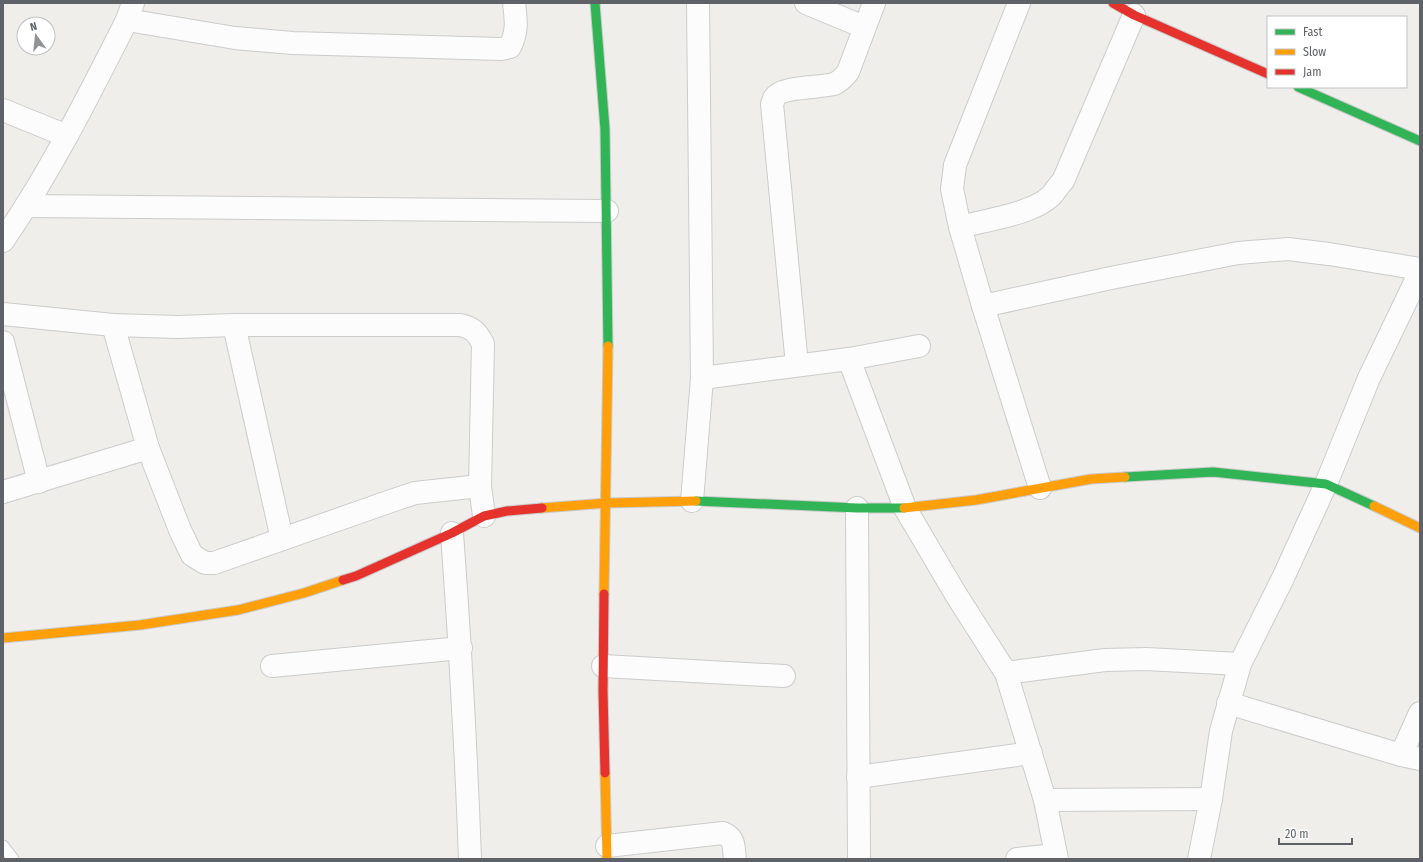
<svg xmlns="http://www.w3.org/2000/svg" width="1423" height="862" viewBox="0 0 1423 862" font-family="'Fira Sans Condensed',sans-serif">
  <style>
    .lines { fill: none; stroke-linecap: round; stroke-linejoin: round }
    .lane-casing { stroke: #cbcccc; stroke-width: 13 }
    .street-casing { stroke: #cbcccc; stroke-width: 24 }
    .fast-casing { stroke: #cacacb; stroke-width: 11 }
    .slow-casing { stroke: #cacacb; stroke-width: 11 }
    .jam-casing { stroke: #cacacb; stroke-width: 11 }
    .lane { stroke: #fdfcfc; stroke-width: 11 }
    .street { stroke: #fdfcfc; stroke-width: 22 }
    .fast { stroke: #30b455; stroke-width: 9 }
    .slow { stroke: #ff9f0a; stroke-width: 9 }
    .jam { stroke: #e5322d; stroke-width: 9 }
  </style>
  <rect width="100%" height="100%" fill="#efeeea"/>
  <g class="lines">
    <!-- lane casing -->
    <g class="lane-casing">
      <polyline id="lane" points="3,846 13,859"/>
    </g>
    <!-- street casing -->
    <g class="street-casing">
      <g id="street">
        <polyline points="806,3 864,27"/>
        <polyline points="1019,3 955,165 952,189 960,227 983,306 1040,488"/>
        <path d="M127,20L235,38L292,43L501,49L510,47C518,31 516,20 514,3"/>
        <polyline points="3,110 67,136"/>
        <polyline points="26,206 607,211"/>
        <path d="M960,227C986,220 1032,214 1051,196C1055,191 1059,185 1063,181L1134,15"/>
        <path d="M3,241C51,171 89,95 127,20L133,3"/>
        <polyline points="983,306 1111,278 1238,253 1288,249 1329,254 1420,269"/>
        <path d="M3,314L113,325L178,327L234,325H460C473,328 477,332 483,344L480,486L484,516"/>
        <polyline points="113,325 148,448 180,530 192,555 205,563 214,563 391,501 415,493 480,486"/>
        <polyline points="234,325 282,539"/>
        <polyline points="3,342 39,482"/>
        <polyline points="849,359 905,508 955,593 1006,673 1045,800 1057,859"/>
        <path d="M797,365L772,104C773,103 774,98 774,98C781,86 820,88 834,84C839,82 844,77 848,72L874,3"/>
        <polyline points="702,378 849,359 919,346"/>
        <polyline points="3,492 148,448"/>
        <polyline points="692,501 702,378 698,3"/>
        <polyline points="857,508 859,859"/>
        <path d="M452,533C460,641 466,750 470,859"/>
        <polyline points="272,666 461,648"/>
        <polyline points="603,666 784,676"/>
        <polyline points="1006,673 1105,660 1146,659 1240,664"/>
        <polyline points="1228,703 1401,755 1420,759"/>
        <polyline points="1401,755 1420,713"/>
        <polyline points="858,777 1031,753"/>
        <polyline points="1045,800 1211,799"/>
        <path d="M607,846L723,833C736,839 733,847 735,859"/>
        <polyline points="1017,859 1056,855"/>
        <polyline points="1199,859 1211,799 1221,731 1240,664 1283,578 1326,484 1369,378 1420,272"/>
      </g>
    </g>
    <!-- fast casing -->
    <g class="fast-casing">
      <g id="fast">
        <polyline points="595,3 605,129 608,346"/>
        <polyline points="1298,87 1420,141"/>
        <polyline points="1125,477 1213,472 1326,484 1374,506"/>
        <polyline points="696,501 857,508 904,508"/>
      </g>
    </g>
    <!-- slow casing -->
    <g class="slow-casing">
      <g id="slow">
        <polyline points="1374,506 1420,528"/>
        <polyline points="542,508 607,503 696,501"/>
        <polyline points="904,508 976,500 1091,479 1125,477"/>
        <polyline points="604,594 608,346"/>
        <polyline points="3,638 140,625 238,610 304,593 343,580"/>
        <polyline points="605,773 607,859"/>
      </g>
    </g>
    <!-- jam casing -->
    <g class="jam-casing">
      <g id="jam">
        <polyline points="1113,3 1134,15 1268,74"/>
        <polyline points="343,580 356,576 452,533 484,516 507,511 542,508"/>
        <polyline points="604,594 603,691 605,773"/>
      </g>
    </g>
    <!-- lane -->
    <use href="#lane" class="lane"/>
    <!-- street -->
    <use href="#street" class="street"/>
    <!-- fast -->
    <use href="#fast" class="fast"/>
    <!-- slow -->
    <use href="#slow" class="slow"/>
    <!-- jam -->
    <use href="#jam" class="jam"/>
  </g>
  <!-- border -->
  <rect width="1423" height="862" fill="none" stroke="#5f6368" stroke-width="8"/>
  <!-- legend -->
  <rect x="1267" y="16" width="140" height="72" fill="#ffffff" stroke="#bfc1c3"/>
  <rect x="1275" y="29" width="20" height="6" fill="#30b455" stroke="#bfc1c3"/>
  <text x="1303" y="36" font-size="12" fill="#5f6368">Fast</text>
  <rect x="1275" y="49" width="20" height="6" fill="#ff9f0a" stroke="#bfc1c3"/>
  <text x="1303" y="56" font-size="12" fill="#5f6368">Slow</text>
  <rect x="1275" y="69" width="20" height="6" fill="#e5322d" stroke="#bfc1c3"/>
  <text x="1303" y="76" font-size="12" fill="#5f6368">Jam</text>
  <!-- north arrow -->
  <g transform="translate(36 36) rotate(345)"><circle r="19" fill="#ffffff" stroke="#bfc1c3"/>
  <path d="M0-3L7 15L0 10L-7 15Z" fill="#919496"/>
  <text y="-6" font-size="11" font-weight="bold" text-anchor="middle" fill="#5f6368">N</text>
  </g>
  <!-- scale -->
  <path d="M1279 838v6h73v-6" fill="none" stroke="#5f6368" stroke-width="2"/>
  <text x="1285" y="838" font-size="12" fill="#5f6368" stroke="#ffffff" stroke-width="3" paint-order="stroke">20 m</text>
</svg>
